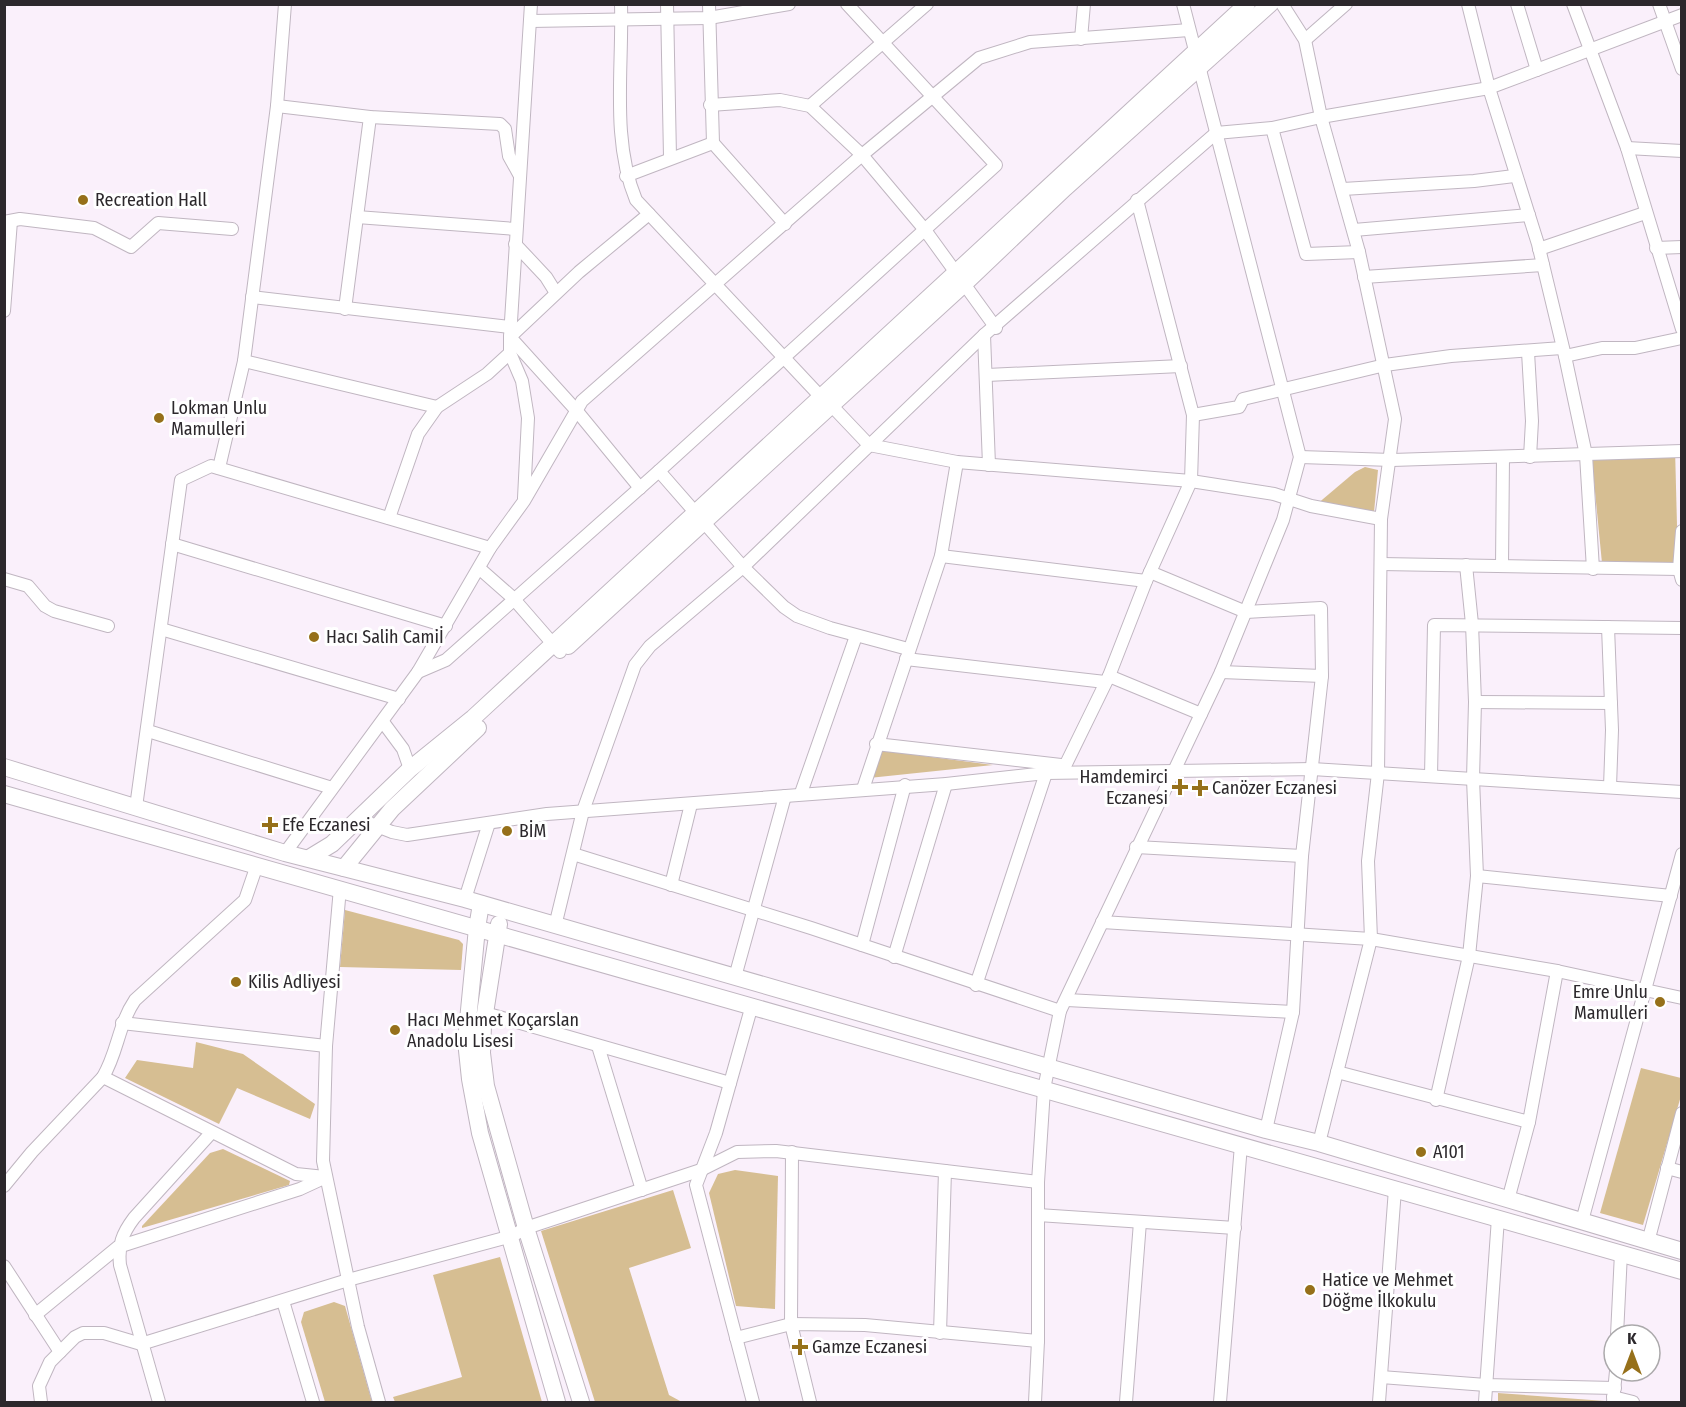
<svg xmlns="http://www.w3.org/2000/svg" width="1686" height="1407" viewBox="0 0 1686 1407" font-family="'Fira Sans Condensed',sans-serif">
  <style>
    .green { fill: #d6be92 }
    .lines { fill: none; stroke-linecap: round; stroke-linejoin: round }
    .street-casing { stroke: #c0b6c1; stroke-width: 14 }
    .secondary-casing { stroke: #c0b6c1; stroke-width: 18 }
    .street { stroke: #fff; stroke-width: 12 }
    .secondary { stroke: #fff; stroke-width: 16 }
    .poi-dot { fill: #96701a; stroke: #fff; stroke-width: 2 }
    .labels { text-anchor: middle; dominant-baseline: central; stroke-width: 6; stroke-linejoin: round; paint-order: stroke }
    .poi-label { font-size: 18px; fill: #2c282c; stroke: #fff; text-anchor: start }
  </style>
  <rect width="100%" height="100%" fill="#faf0fb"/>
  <!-- green -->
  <g class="green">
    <polygon points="1675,448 1678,564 1602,563 1591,451"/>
    <polygon points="1365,467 1378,470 1374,512 1316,505 1355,472"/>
    <polygon points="878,750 993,765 869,778"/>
    <polygon points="345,910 459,940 463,944 461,970 340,967"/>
    <polygon points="196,1042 243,1054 315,1104 310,1119 237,1088 219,1124 125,1078 137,1060 193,1068"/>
    <polygon points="1641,1068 1681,1078 1681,1096 1643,1225 1600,1213"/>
    <polygon points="223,1149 290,1181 289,1185 142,1228 142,1226 210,1153"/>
    <polygon points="735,1170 778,1176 775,1309 736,1306 709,1193 718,1174"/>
    <polygon points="673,1190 691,1248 629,1268 669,1395 682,1402 595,1402 541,1231"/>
    <polygon points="500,1257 542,1402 395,1402 393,1397 462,1377 433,1275"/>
    <polygon points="334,1302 345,1306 372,1402 325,1402 301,1322 304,1312"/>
    <polygon points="1498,1393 1605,1401 1605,1402 1498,1402"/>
  </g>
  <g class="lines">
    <!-- street casing -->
    <g class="street-casing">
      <g id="street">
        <path d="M621,4C623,69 611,140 636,200L820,396L831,405L869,445L957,462L1191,481L1274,494L1311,506L1381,519"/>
        <polyline points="667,4 670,157"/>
        <polyline points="709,4 713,143 785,224"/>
        <polyline points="1282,4 1305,40 1321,117 1359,252 1395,419 1381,519 1378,773 1368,861 1371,939 1319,1143"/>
        <polyline points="1468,4 1489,88 1538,244 1565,356 1586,455 1593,569"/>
        <polyline points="1517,4 1537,70"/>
        <polyline points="1573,4 1627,148 1682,329"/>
        <polyline points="1659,4 1682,69"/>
        <polyline points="530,21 709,18 789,4"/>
        <polyline points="1081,39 1084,4"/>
        <polyline points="1305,40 1346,4"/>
        <polyline points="710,105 780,100 810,106 862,155 925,230 996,328"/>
        <polyline points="277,106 370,117 500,124 505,129 509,156 519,174"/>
        <polyline points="810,106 927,4"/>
        <polyline points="1272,128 1306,254 1359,252"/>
        <polyline points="1627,148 1682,151"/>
        <polyline points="626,176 713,143"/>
        <polyline points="1343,189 1474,181 1514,176"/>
        <polyline points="357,217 516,229"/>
        <polyline points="4,222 20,219 94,228 131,247 158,223 232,229"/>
        <polyline points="1354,230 1529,215"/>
        <polyline points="515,244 546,277 556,293"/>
        <polyline points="1656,248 1682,247"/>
        <polyline points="1539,249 1645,213"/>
        <polyline points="1364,277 1543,265"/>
        <polyline points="252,297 510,327"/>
        <polyline points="345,309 370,117"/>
        <polyline points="4,311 11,221"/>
        <polyline points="984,335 989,465"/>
        <polyline points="1528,352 1532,421 1530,457"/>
        <polyline points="1565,356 1602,348 1635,348 1682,338"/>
        <polyline points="244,361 437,407"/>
        <polyline points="987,375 1181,366"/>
        <polyline points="1193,415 1239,407 1243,399 1385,365 1451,356 1562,348"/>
        <polyline points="1300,457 1392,460 1682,451"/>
        <polyline points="219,468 244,361 277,106 285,4"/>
        <polyline points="659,471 743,567 784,607 797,616 830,628 908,649"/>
        <polyline points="640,488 576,410 510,337 579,272 649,214"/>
        <polyline points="524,498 528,418 522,381 510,353 510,337 531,4"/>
        <polyline points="389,518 418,434 437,407 487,374 510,353"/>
        <polyline points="1682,531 1679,569 1682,580"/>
        <polyline points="172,544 446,626"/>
        <polyline points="941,556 1146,581"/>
        <polyline points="1381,564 1679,569"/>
        <polyline points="1502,566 1503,457"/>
        <polyline points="480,569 513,598 560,652"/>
        <polyline points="1150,572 1246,612 1321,608 1322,676 1302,856 1293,1012 1266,1130"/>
        <polyline points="4,579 28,586 45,606 54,611 108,626"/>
        <polyline points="1608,627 1612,730 1610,787"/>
        <polyline points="161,629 399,699"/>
        <polyline points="906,659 1105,682"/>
        <polyline points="418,672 446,660 659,471 996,165 847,4"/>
        <polyline points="1221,672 1322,676"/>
        <polyline points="1109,676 1201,714"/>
        <polyline points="1475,702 1611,703"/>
        <polyline points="383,722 403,749 410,769"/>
        <polyline points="148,731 332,788"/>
        <polyline points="876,744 1061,765"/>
        <polyline points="1431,776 1434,625 1682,628"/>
        <polyline points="863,789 941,556 957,462"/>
        <polyline points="801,793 856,636"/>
        <polyline points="136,807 181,480 211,466 490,548"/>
        <polyline points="359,819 392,832 407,835 547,814 946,784 1046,773 1312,769 1682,792"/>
        <polyline points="1136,847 1302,856"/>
        <polyline points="285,853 418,672 490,548 524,501 582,401 862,155 979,58 1030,42 1189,30"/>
        <polyline points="573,854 811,928 1060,1011"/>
        <polyline points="1477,876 1671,896"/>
        <polyline points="671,885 691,804"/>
        <polyline points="340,888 326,1046 323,1161 358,1327 379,1402"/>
        <polyline points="465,899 489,823"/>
        <polyline points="1102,922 1371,939 1557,971 1682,998"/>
        <polyline points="555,926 583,811 635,665 650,646 743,567 984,335 1216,133 1272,128 1321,117 1489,88 1682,15"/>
        <polyline points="862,945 905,785"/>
        <polyline points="894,957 946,784"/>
        <polyline points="735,977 785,796"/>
        <polyline points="976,985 1046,773 1065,766 1109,676 1146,581 1191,481 1193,415 1137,200"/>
        <polyline points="1067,1000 1293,1012"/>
        <polyline points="752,1005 716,1133 696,1185 753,1402"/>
        <polyline points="485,1013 730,1083"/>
        <polyline points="122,1023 326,1046"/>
        <polyline points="598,1046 642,1190"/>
        <polyline points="1337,1072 1529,1122 1557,971"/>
        <polyline points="103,1077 296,1174 325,1177"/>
        <polyline points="1436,1100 1469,956 1477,876 1473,779 1475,702 1472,624 1466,565"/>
        <polyline points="792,1152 791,1324 810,1402"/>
        <polyline points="1667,1168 1682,1172"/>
        <path d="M4,1186L32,1152L103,1077C118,1052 118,1025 135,1000L245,900L257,865"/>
        <polyline points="1508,1200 1529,1122"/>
        <polyline points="1038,1215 1235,1228"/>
        <polyline points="1582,1221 1682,854"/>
        <polyline points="1648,1242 1682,1113"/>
        <polyline points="4,1266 60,1352"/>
        <polyline points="283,1301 313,1402"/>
        <polyline points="35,1315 118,1247 300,1189 326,1177"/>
        <polyline points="940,1333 945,1171"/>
        <polyline points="1617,1335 1621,1253"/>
        <polyline points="736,1338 791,1324 865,1325 1038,1341"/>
        <polyline points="1381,1377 1486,1385 1615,1388"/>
        <polyline points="1613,1397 1633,1402"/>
        <polyline points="41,1402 39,1386 50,1362 75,1337 83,1333 104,1333 141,1344 348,1280 512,1236 526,1228 701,1170 737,1152 776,1151 1038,1182"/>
        <path d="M159,1402L120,1265C118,1245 122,1234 134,1218L211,1133"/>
        <polyline points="1035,1402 1038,1341 1038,1182 1044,1089 1060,1011 1221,672 1283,520 1300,457 1183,4"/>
        <polyline points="1126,1402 1140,1222"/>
        <polyline points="1220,1402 1241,1145"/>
        <polyline points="1379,1402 1395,1189"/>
        <polyline points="1485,1402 1498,1218"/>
        <polyline points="1613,1402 1616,1371"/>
      </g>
    </g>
    <!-- secondary casing -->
    <g class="secondary-casing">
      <g id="secondary">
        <polyline points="568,646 964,284 1065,188 1270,4"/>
        <polyline points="4,767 285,853 465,899 1266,1130 1319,1143 1682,1251"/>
        <polyline points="4,794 1682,1271"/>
        <polyline points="309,858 332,844 410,769 473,718 1247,4"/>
        <polyline points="344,868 392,809 478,728"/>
        <polyline points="481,904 477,928 466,1041 470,1079 480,1133 557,1402"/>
        <polyline points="499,924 483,1026 482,1053 486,1086 526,1228 581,1402"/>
      </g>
    </g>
    <!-- street -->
    <use href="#street" class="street"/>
    <!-- secondary -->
    <use href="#secondary" class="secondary"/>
  </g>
  <!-- markers -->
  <g class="poi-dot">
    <circle cx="83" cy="200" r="6"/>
    <circle cx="159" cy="418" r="6"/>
    <circle cx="314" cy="637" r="6"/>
    <path d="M1177 778h6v6h6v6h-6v6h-6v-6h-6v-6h6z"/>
    <path d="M1197 779h6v6h6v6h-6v6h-6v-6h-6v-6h6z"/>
    <path d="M267 816h6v6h6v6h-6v6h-6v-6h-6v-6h6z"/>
    <circle cx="507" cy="831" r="6"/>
    <circle cx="236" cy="982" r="6"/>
    <circle cx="1660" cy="1002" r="6"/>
    <circle cx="395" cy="1030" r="6"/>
    <circle cx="1421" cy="1152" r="6"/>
    <circle cx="1310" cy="1290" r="6"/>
    <path d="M797 1338h6v6h6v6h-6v6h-6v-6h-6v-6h6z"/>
  </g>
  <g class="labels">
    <!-- poi labels -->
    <g class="poi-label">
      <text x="95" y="200">Recreation Hall</text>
      <text x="171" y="408">Lokman Unlu<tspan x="171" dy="21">Mamulleri</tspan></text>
      <text x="326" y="637">Hacı Salih Camiİ</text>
      <text x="1168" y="777" text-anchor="end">Hamdemirci<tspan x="1168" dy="21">Eczanesi</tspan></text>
      <text x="1212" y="788">Canözer Eczanesi</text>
      <text x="282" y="825">Efe Eczanesi</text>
      <text x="519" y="831">BİM</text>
      <text x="248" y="982">Kilis Adliyesi</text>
      <text x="1648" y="992" text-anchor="end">Emre Unlu<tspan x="1648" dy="21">Mamulleri</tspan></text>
      <text x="407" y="1020">Hacı Mehmet Koçarslan<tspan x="407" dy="21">Anadolu Lisesi</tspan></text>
      <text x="1433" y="1152">A101</text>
      <text x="1322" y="1280">Hatice ve Mehmet<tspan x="1322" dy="21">Döğme İlkokulu</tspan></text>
      <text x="812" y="1347">Gamze Eczanesi</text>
    </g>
  </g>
  <!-- border -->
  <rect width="1686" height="1407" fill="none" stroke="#2c282c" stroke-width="12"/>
  <!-- north arrow -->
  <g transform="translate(1632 1353)"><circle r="28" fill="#ffffff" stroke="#aba9ab" stroke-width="1.5"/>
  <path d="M0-4.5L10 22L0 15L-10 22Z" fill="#96701a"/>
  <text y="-9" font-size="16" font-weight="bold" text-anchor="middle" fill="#2c282c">K</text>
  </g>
</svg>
